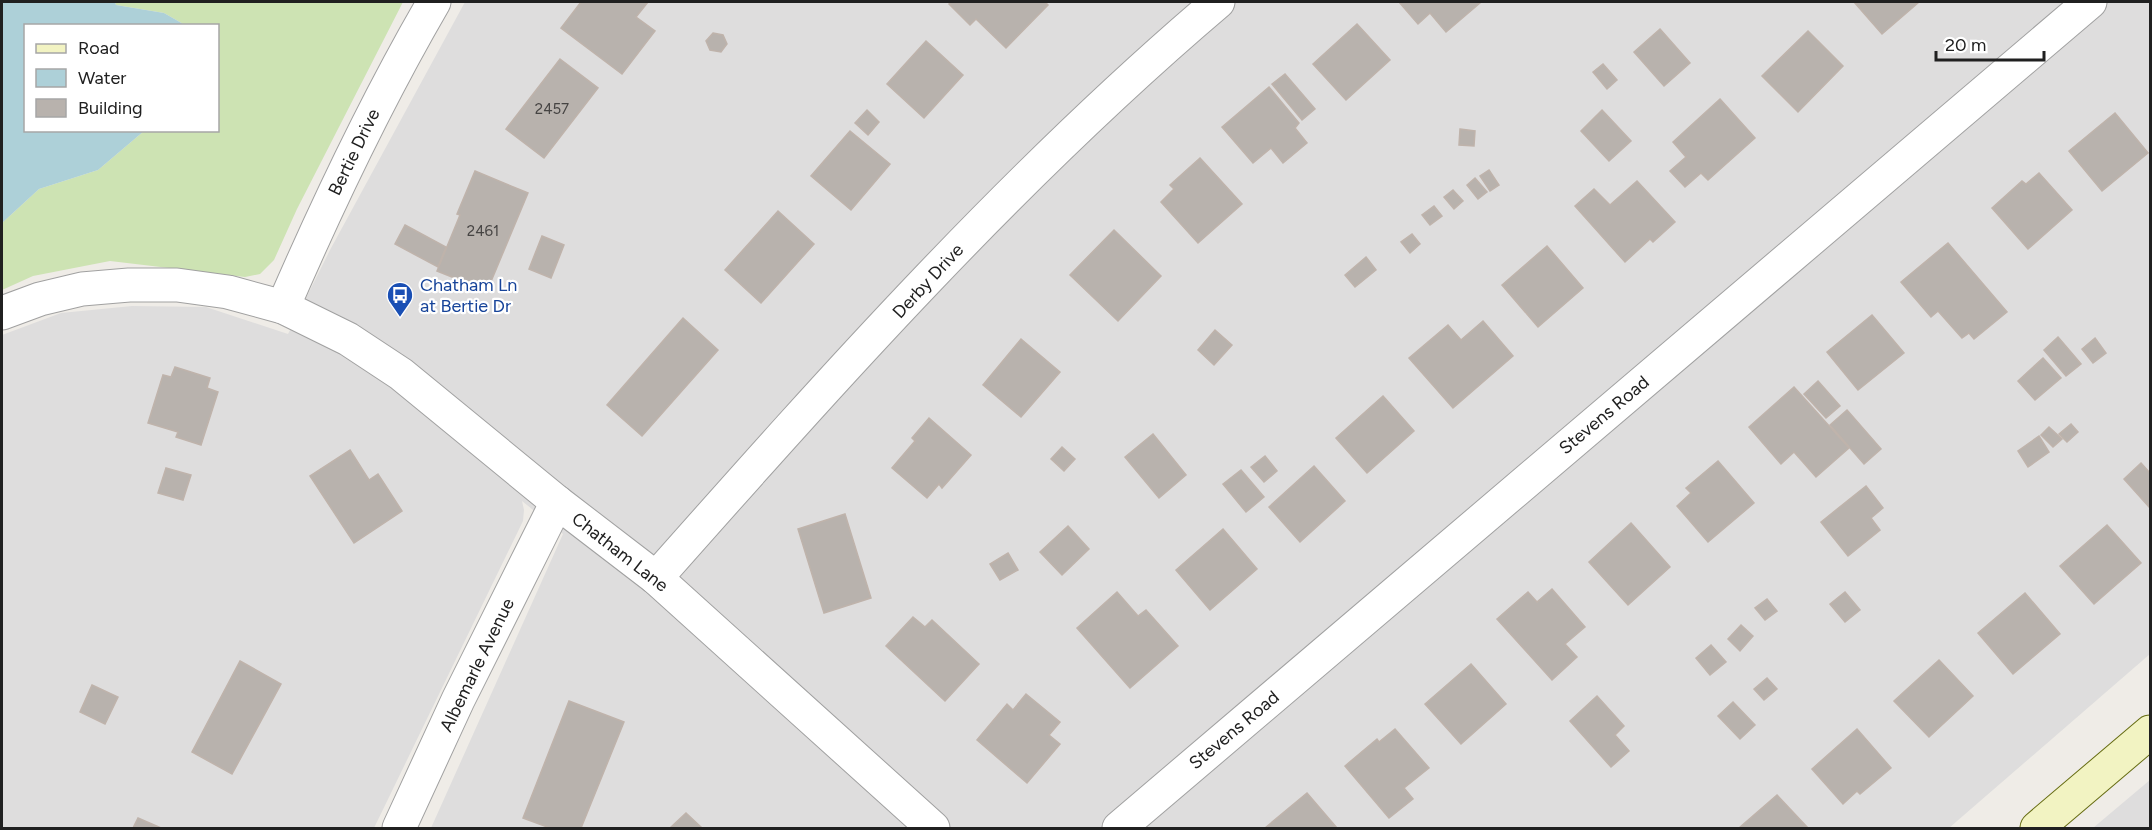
<svg xmlns="http://www.w3.org/2000/svg" width="2152" height="830" viewBox="0 0 2152 830" font-family="Figtree,sans-serif">
  <style>
    .residential { fill: #dedddd }
    .grass { fill: #cde3b3 }
    .water { fill: #add0d8 }
    .building { fill: #b8b2ad; stroke: #bfb3ab; stroke-width: 1.5 }
    .lines { fill: none; stroke-linecap: round; stroke-linejoin: round }
    .street-casing { stroke: #a1a1a1; stroke-width: 35 }
    .secondary-casing { stroke: #666c12; stroke-width: 35 }
    .street { stroke: #fff; stroke-width: 33 }
    .secondary { stroke: #f2f3c2; stroke-width: 33 }
    .labels { text-anchor: middle; dominant-baseline: central; stroke-width: 4.5; stroke-linejoin: round; paint-order: stroke }
    .number-label { font-size: 15px; fill: #464443 }
    .street-label { font-size: 18px; fill: #202020; stroke: #fff }
    .transit-label { font-size: 18px; fill: #164399; stroke: #fff; text-anchor: start }
  </style>
  <rect width="100%" height="100%" fill="#efece7"/>
  <!-- residential -->
  <g class="residential">
    <polygon points="465,2 2150,2 2150,654 1949,828 431,828 563,534 522,501 524,510 523,521 374,828 2,828 2,335 61,313 132,306 206,307 288,334 330,250"/>
    <polygon points="2150,780 2150,828 2093,828"/>
  </g>
  <!-- grass -->
  <polygon class="grass" points="115,2 403,2 297,209 274,260 260,274 245,277 110,261 33,276 2,290 2,223 39,189 98,170 144,131 218,130 218,26 185,25 164,13 116,5"/>
  <!-- water -->
  <polygon class="water" points="2,2 115,2 116,5 164,13 185,25 26,26 26,130 144,131 98,170 39,189 2,223"/>
  <!-- building -->
  <g class="building">
    <polygon points="581,2 648,2 636,17 655,31 622,74 561,28"/>
    <polygon points="951,2 1045,2 1048,5 1006,48 976,19 970,25 949,4"/>
    <polygon points="1399,2 1478,2 1480,3 1446,32 1430,13 1418,24"/>
    <polygon points="1854,2 1919,2 1882,34"/>
    <polygon points="1357,24 1390,60 1346,100 1313,64"/>
    <polygon points="1660,29 1690,63 1664,86 1634,52"/>
    <polygon points="1808,31 1843,66 1798,112 1762,76"/>
    <polygon points="713,33 723,35 727,44 721,52 710,50 706,41"/>
    <polygon points="926,41 963,75 924,118 887,84"/>
    <polygon points="560,59 598,88 544,158 506,129"/>
    <polygon points="1603,64 1617,80 1607,89 1593,72"/>
    <polygon points="1285,74 1315,109 1302,120 1272,84"/>
    <polygon points="1269,87 1299,123 1295,128 1307,143 1283,163 1271,148 1253,163 1222,127"/>
    <polygon points="1720,99 1755,138 1708,180 1701,173 1685,187 1670,171 1686,157 1673,142"/>
    <polygon points="867,110 879,122 868,135 855,123"/>
    <polygon points="1602,110 1631,141 1609,161 1581,131"/>
    <polygon points="2115,113 2148,153 2102,191 2069,151"/>
    <polygon points="1460,129 1475,131 1474,146 1459,145"/>
    <polygon points="850,131 890,164 851,210 811,176"/>
    <polygon points="1200,158 1242,204 1198,243 1161,202 1174,189 1170,185"/>
    <polygon points="1489,170 1499,185 1490,191 1480,176"/>
    <polygon points="475,171 528,193 487,291 437,271 460,215 457,214"/>
    <polygon points="2039,173 2072,210 2028,249 1992,208 2022,181 2026,184"/>
    <polygon points="1475,178 1487,192 1478,199 1467,185"/>
    <polygon points="1637,181 1675,222 1653,242 1650,239 1625,262 1575,206 1594,189 1610,205"/>
    <polygon points="1453,190 1463,201 1454,209 1444,197"/>
    <polygon points="1434,206 1442,216 1430,225 1422,215"/>
    <polygon points="778,211 814,244 761,303 725,270"/>
    <polygon points="405,225 446,247 438,267 395,244"/>
    <polygon points="1114,230 1161,276 1118,321 1070,275"/>
    <polygon points="1412,234 1420,244 1410,253 1401,242"/>
    <polygon points="542,236 564,245 551,278 529,269"/>
    <polygon points="1948,243 2007,312 1974,339 1969,333 1962,338 1938,311 1931,317 1901,282"/>
    <polygon points="1547,246 1583,288 1538,327 1502,285"/>
    <polygon points="1366,257 1376,270 1355,287 1345,275"/>
    <polygon points="1872,315 1904,353 1858,390 1827,352"/>
    <polygon points="683,318 718,350 642,436 607,405"/>
    <polygon points="1483,321 1513,356 1453,408 1409,358 1448,325 1461,340"/>
    <polygon points="1215,330 1232,345 1214,365 1198,350"/>
    <polygon points="2058,337 2081,364 2066,376 2044,350"/>
    <polygon points="2095,338 2106,353 2093,363 2082,349"/>
    <polygon points="1021,339 1060,372 1021,417 983,385"/>
    <polygon points="2043,358 2061,378 2035,400 2018,381"/>
    <polygon points="175,367 210,378 207,388 218,392 201,445 176,437 178,432 148,423 163,375 171,377"/>
    <polygon points="1818,381 1840,406 1826,418 1804,394"/>
    <polygon points="1794,387 1849,448 1816,477 1794,452 1781,464 1749,427"/>
    <polygon points="1383,396 1414,431 1367,473 1336,438"/>
    <polygon points="1847,410 1881,449 1864,464 1830,425"/>
    <polygon points="929,418 971,455 942,488 939,484 927,498 892,468 915,441 912,438"/>
    <polygon points="2071,424 2078,432 2067,442 2059,434"/>
    <polygon points="2049,427 2062,439 2053,447 2041,435"/>
    <polygon points="1153,434 1186,475 1159,498 1125,457"/>
    <polygon points="2039,436 2049,452 2028,467 2018,451"/>
    <polygon points="1062,447 1075,459 1064,471 1051,459"/>
    <polygon points="350,450 369,480 378,474 402,511 354,543 310,476"/>
    <polygon points="1265,456 1277,471 1264,482 1251,467"/>
    <polygon points="1718,461 1754,503 1708,542 1677,506 1691,493 1686,488"/>
    <polygon points="2141,463 2150,473 2150,508 2124,479"/>
    <polygon points="1314,466 1345,501 1300,542 1269,507"/>
    <polygon points="166,468 191,475 183,500 158,493"/>
    <polygon points="1241,470 1264,497 1246,512 1223,484"/>
    <polygon points="1866,486 1883,508 1871,518 1880,530 1848,556 1821,522"/>
    <polygon points="845,514 871,598 824,613 798,529"/>
    <polygon points="1631,523 1670,567 1628,605 1589,562"/>
    <polygon points="2107,525 2141,563 2094,604 2060,566"/>
    <polygon points="1068,526 1089,549 1062,575 1040,552"/>
    <polygon points="1223,529 1257,569 1210,610 1176,570"/>
    <polygon points="1008,553 1018,570 1000,580 990,564"/>
    <polygon points="1552,589 1585,627 1565,644 1577,657 1552,680 1497,619 1528,592 1537,602"/>
    <polygon points="1117,592 1138,616 1146,610 1178,646 1130,688 1077,628"/>
    <polygon points="1845,592 1860,610 1845,622 1830,604"/>
    <polygon points="2025,593 2060,634 2013,674 1978,633"/>
    <polygon points="1767,599 1777,611 1765,620 1755,608"/>
    <polygon points="913,617 925,627 932,620 979,664 945,701 886,646"/>
    <polygon points="1741,625 1753,636 1740,651 1728,639"/>
    <polygon points="1711,645 1726,662 1710,675 1696,658"/>
    <polygon points="1939,660 1973,696 1929,737 1894,701"/>
    <polygon points="240,661 281,684 232,774 192,752"/>
    <polygon points="1471,664 1506,704 1461,744 1425,704"/>
    <polygon points="1767,678 1777,689 1764,700 1754,689"/>
    <polygon points="92,685 118,697 105,724 80,712"/>
    <polygon points="1026,694 1060,722 1049,735 1060,744 1027,783 977,740 1007,704 1013,710"/>
    <polygon points="1597,696 1624,726 1615,735 1629,751 1611,767 1570,721"/>
    <polygon points="569,701 624,722 581,828 550,828 523,818"/>
    <polygon points="1733,702 1755,725 1740,739 1718,716"/>
    <polygon points="1395,729 1429,768 1404,788 1413,799 1389,818 1345,766 1377,739 1379,742"/>
    <polygon points="1857,729 1891,768 1860,794 1857,791 1843,804 1812,769"/>
    <polygon points="1307,793 1337,828 1265,828"/>
    <polygon points="1777,795 1808,828 1739,828"/>
    <polygon points="686,813 702,828 670,828"/>
    <polygon points="138,818 161,828 133,828"/>
  </g>
  <g class="lines">
    <!-- street casing -->
    <g class="street-casing">
      <g id="street">
        <path d="M283,307C328,203 377,100 434,2"/>
        <polyline points="2,313 40,299 82,289 129,285 177,285 228,292 283,307 348,339 401,374 557,502 656,578 933,828"/>
        <path d="M656,578C834,377 1013,176 1218,2"/>
        <polyline points="399,828 458,700 557,502"/>
        <polyline points="1119,828 2090,2"/>
      </g>
    </g>
    <!-- secondary casing -->
    <g class="secondary-casing">
      <polyline id="secondary" points="2037,828 2150,732"/>
    </g>
    <!-- street -->
    <use href="#street" class="street"/>
    <!-- secondary -->
    <use href="#secondary" class="secondary"/>
  </g>
  <!-- icons -->
  <defs>
    <g id="bus-pin" transform="scale(1.35)"><path d="M0 17L-7.5 6A9.5 9.5 0 1 1 7.5 6Z" fill="#1a4fb4" stroke="#fff"/><path d="M-5-6H5V4H4V6H2V4H-2V6H-4V4H-5ZM-3.5-4V0h7V-4ZM-3.5 1.2v1.5H-2V1.2ZM2 1.2v1.5H3.5V1.2Z" fill="#fff"/></g>
  </defs>
  <g fill-rule="evenodd">
    <use href="#bus-pin" x="400" y="295"/>
  </g>
  <g class="labels">
    <!-- number labels -->
    <g class="number-label">
      <text x="552" y="109">2457</text>
      <text x="483" y="231">2461</text>
    </g>
    <!-- street labels -->
    <g class="street-label">
      <text transform="translate(354 152) rotate(-64)">Bertie Drive</text>
      <text transform="translate(928 281) rotate(-47)">Derby Drive</text>
      <text transform="translate(1604 415) rotate(-40)">Stevens Road</text>
      <text transform="translate(620 552) rotate(38)">Chatham Lane</text>
      <text transform="translate(477 665) rotate(-64)">Albemarle Avenue</text>
      <text transform="translate(1234 730) rotate(-40)">Stevens Road</text>
    </g>
    <!-- transit labels -->
    <g class="transit-label">
      <text x="420" y="285">Chatham Ln<tspan x="420" dy="21">at Bertie Dr</tspan></text>
    </g>
  </g>
  <!-- border -->
  <rect width="2152" height="830" fill="none" stroke="#202020" stroke-width="6"/>
  <!-- legend -->
  <rect x="24" y="24" width="195" height="108" fill="#ffffff" stroke="#a6a6a6" stroke-width="1.5"/>
  <rect x="36" y="44" width="30" height="9" fill="#f2f3c2" stroke="#a6a6a6" stroke-width="1.5"/>
  <text x="78" y="54" font-size="18" fill="#202020">Road</text>
  <rect x="36" y="69" width="30" height="18" fill="#add0d8" stroke="#a6a6a6" stroke-width="1.5"/>
  <text x="78" y="84" font-size="18" fill="#202020">Water</text>
  <rect x="36" y="99" width="30" height="18" fill="#b8b2ad" stroke="#a6a6a6" stroke-width="1.5"/>
  <text x="78" y="114" font-size="18" fill="#202020">Building</text>
  <!-- scale -->
  <path d="M1936 51v9h108v-9" fill="none" stroke="#202020" stroke-width="3"/>
  <text x="1945" y="51" font-size="18" fill="#202020" stroke="#ffffff" stroke-width="4.5" paint-order="stroke">20 m</text>
</svg>
